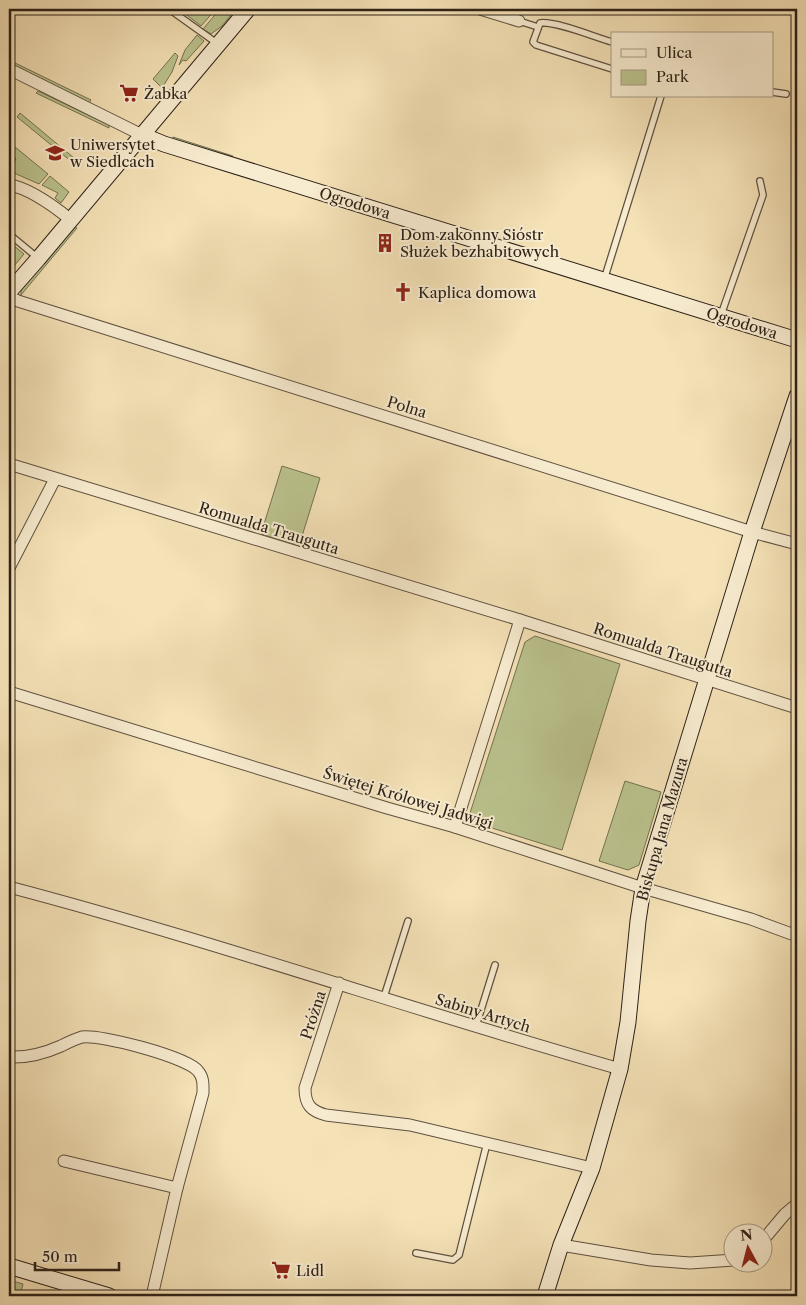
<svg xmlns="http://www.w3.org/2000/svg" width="806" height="1305" viewBox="0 0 806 1305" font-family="'Libre Caslon Text',serif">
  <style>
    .green { fill: #bbc38e; stroke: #747253 }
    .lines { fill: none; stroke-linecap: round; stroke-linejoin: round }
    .lane-casing { stroke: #5f5140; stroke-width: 8 }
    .street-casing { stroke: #5f5140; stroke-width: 13 }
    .secondary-casing { stroke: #2d2118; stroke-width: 17 }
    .lane { stroke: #f8ecd0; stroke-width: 5.5 }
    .street { stroke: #f8ecd0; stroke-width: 11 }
    .secondary { stroke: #f8ecd0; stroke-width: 15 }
    .labels { text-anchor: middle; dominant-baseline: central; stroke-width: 4; stroke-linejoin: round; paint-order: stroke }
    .poi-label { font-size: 15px; fill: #2d2118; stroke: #f8ecd0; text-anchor: start }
    .street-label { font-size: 15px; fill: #2d2118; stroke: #f8ecd0 }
  </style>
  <rect width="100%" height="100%" fill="#f5e2b7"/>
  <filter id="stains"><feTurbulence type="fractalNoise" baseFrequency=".004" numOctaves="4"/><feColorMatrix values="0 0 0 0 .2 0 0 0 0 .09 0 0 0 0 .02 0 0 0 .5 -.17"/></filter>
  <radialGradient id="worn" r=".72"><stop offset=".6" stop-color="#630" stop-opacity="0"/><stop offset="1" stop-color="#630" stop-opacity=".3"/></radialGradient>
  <!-- green -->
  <g class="green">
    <polygon points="179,9 216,9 201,26"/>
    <polygon points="220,9 236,9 222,26 211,34 203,29"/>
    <polygon points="197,35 204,41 186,61 183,60 179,65 185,50"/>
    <polygon points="175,53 178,56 172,72 162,88 153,79"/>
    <polygon points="9,60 91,100 89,103 9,63"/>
    <polygon points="38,91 109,125 109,128 36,93"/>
    <polygon points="20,113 74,158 72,162 17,117"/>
    <polygon points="173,137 233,156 232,158 172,140"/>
    <polygon points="9,142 48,174 39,184 14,173 12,166 16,159 9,152"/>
    <polygon points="50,176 69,192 61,203 55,198 58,193 42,185"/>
    <polygon points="73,227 77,228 21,295 21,289"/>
    <polygon points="13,245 24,254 9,272 9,247"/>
    <polygon points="282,466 320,478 299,546 261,534"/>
    <polygon points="535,636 620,664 562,850 476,823 470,813 525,642"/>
    <polygon points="625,781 661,792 639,865 628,870 599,861"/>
    <polygon points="9,1280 23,1284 20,1296 9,1296"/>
  </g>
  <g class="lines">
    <!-- lane casing -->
    <g class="lane-casing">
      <g id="lane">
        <polyline points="169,9 218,44"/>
        <polyline points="9,14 13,9"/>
        <polyline points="519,21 538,27"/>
        <path d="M612,42C594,37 556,21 540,23L533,42L536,45L612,69"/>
        <polyline points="772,92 786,94"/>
        <polyline points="9,234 38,258"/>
        <polyline points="604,280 661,96"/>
        <polyline points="721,315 763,195 760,181"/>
        <polyline points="384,997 408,921"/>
        <polyline points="476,1026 495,965"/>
        <polyline points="416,1253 453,1260 459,1255 487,1143"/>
      </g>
    </g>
    <!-- street casing -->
    <g class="street-casing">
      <g id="street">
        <polyline points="480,9 519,21"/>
        <polyline points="9,69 142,135"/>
        <path d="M9,185C30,188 55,207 71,220"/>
        <polyline points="9,296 18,301 752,532 797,544"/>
        <polyline points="9,464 520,620 797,708"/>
        <polyline points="9,568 55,479"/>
        <polyline points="9,692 387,808 455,827 643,888 751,919 797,936"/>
        <polyline points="455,827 520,620"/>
        <path d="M9,887C214,941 415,1011 620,1069"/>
        <path d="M339,983L305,1088C305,1105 311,1111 326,1115L410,1125L592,1168"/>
        <path d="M9,1057C28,1058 43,1054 61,1046C67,1043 75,1039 82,1037C100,1034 187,1057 198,1071C204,1078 203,1086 203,1093L177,1188L152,1296"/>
        <polyline points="64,1161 177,1188"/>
        <polyline points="764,1239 785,1214 797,1204"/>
        <polyline points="561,1245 651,1260 690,1263 734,1260"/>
      </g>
    </g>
    <!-- secondary casing -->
    <g class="secondary-casing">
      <g id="secondary">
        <polyline points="142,135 164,144 797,340"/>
        <polyline points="9,292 38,259 248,9"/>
        <polyline points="9,1266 109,1296"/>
        <polyline points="545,1296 561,1245 592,1168 620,1069 628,1022 638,921 643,888 752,532 797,396"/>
      </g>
    </g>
    <!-- lane -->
    <use href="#lane" class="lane"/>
    <!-- street -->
    <use href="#street" class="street"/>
    <!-- secondary -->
    <use href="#secondary" class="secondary"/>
  </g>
  <!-- icons -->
  <defs>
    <g id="supermarket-bare" transform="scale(1.5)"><path d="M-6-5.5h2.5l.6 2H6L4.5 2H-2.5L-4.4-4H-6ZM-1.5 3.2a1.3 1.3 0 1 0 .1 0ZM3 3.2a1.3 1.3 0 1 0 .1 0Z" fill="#8f2418" stroke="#f8ecd0" stroke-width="2.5" paint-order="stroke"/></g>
    <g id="university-bare" transform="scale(1.5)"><path d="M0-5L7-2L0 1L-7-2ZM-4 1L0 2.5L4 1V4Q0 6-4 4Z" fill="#8f2418" stroke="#f8ecd0" stroke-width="2.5" paint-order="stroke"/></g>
    <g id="building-bare" transform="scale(1.5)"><path d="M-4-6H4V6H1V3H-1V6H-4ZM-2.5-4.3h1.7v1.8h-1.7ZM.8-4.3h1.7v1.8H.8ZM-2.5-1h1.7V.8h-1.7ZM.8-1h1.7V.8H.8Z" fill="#8f2418" stroke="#f8ecd0" stroke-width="2.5" paint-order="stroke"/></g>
    <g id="church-bare" transform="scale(1.5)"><path d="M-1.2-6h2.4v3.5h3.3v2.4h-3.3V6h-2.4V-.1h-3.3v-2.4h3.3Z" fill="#8f2418" stroke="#f8ecd0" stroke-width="2.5" paint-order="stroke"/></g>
  </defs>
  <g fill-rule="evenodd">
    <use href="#supermarket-bare" x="129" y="93"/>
    <use href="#university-bare" x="55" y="153"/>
    <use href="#building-bare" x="385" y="243"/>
    <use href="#church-bare" x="403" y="292"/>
    <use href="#supermarket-bare" x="281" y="1270"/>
  </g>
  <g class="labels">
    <!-- poi labels -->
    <g class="poi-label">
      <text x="144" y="93">Żabka</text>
      <text x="70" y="144">Uniwersytet<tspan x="70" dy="17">w Siedlcach</tspan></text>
      <text x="400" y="234">Dom zakonny Sióstr<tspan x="400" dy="17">Służek bezhabitowych</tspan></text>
      <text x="418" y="292">Kaplica domowa</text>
      <text x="296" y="1270">Lidl</text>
    </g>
    <!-- street labels -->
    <g class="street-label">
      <text transform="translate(355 203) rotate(17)">Ogrodowa</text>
      <text transform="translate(742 323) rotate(17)">Ogrodowa</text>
      <text transform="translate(407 407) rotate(17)">Polna</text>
      <text transform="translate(269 528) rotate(17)">Romualda Traugutta</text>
      <text transform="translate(663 650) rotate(18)">Romualda Traugutta</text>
      <text transform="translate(408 798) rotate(17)">Świętej Królowej Jadwigi</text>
      <text transform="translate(662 829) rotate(-74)">Biskupa Jana Mazura</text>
      <text transform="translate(483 1013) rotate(17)">Sabiny Artych</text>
      <text transform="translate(313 1015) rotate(-72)">Próżna</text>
    </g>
  </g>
  <!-- margin -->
  <rect width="806" height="1305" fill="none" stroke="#f5e2b7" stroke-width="30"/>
  <rect x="10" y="10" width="786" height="1285" fill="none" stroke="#2d2118" stroke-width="2.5"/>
  <rect x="15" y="15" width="776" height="1275" fill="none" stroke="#2d2118"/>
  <!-- legend -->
  <rect x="611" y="32" width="162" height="65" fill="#f8ecd0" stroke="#a79b86"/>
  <rect x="621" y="49" width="25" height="8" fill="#f8ecd0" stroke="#a79b86"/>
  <text x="656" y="58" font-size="15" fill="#2d2118">Ulica</text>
  <rect x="621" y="70" width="25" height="15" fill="#bbc38e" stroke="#a79b86"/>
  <text x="656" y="82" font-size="15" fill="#2d2118">Park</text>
  <!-- north arrow -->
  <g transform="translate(748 1248) rotate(353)"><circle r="24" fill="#f8ecd0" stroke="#a79b86"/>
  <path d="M0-4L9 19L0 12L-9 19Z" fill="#8f2418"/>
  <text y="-8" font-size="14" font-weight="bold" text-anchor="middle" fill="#2d2118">N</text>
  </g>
  <!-- scale -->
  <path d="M35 1262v8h84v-8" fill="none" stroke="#2d2118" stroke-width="2.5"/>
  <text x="42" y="1262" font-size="15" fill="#2d2118" stroke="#f8ecd0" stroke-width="4" paint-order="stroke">50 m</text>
  <rect width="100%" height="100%" filter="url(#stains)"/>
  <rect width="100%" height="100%" fill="url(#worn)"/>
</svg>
